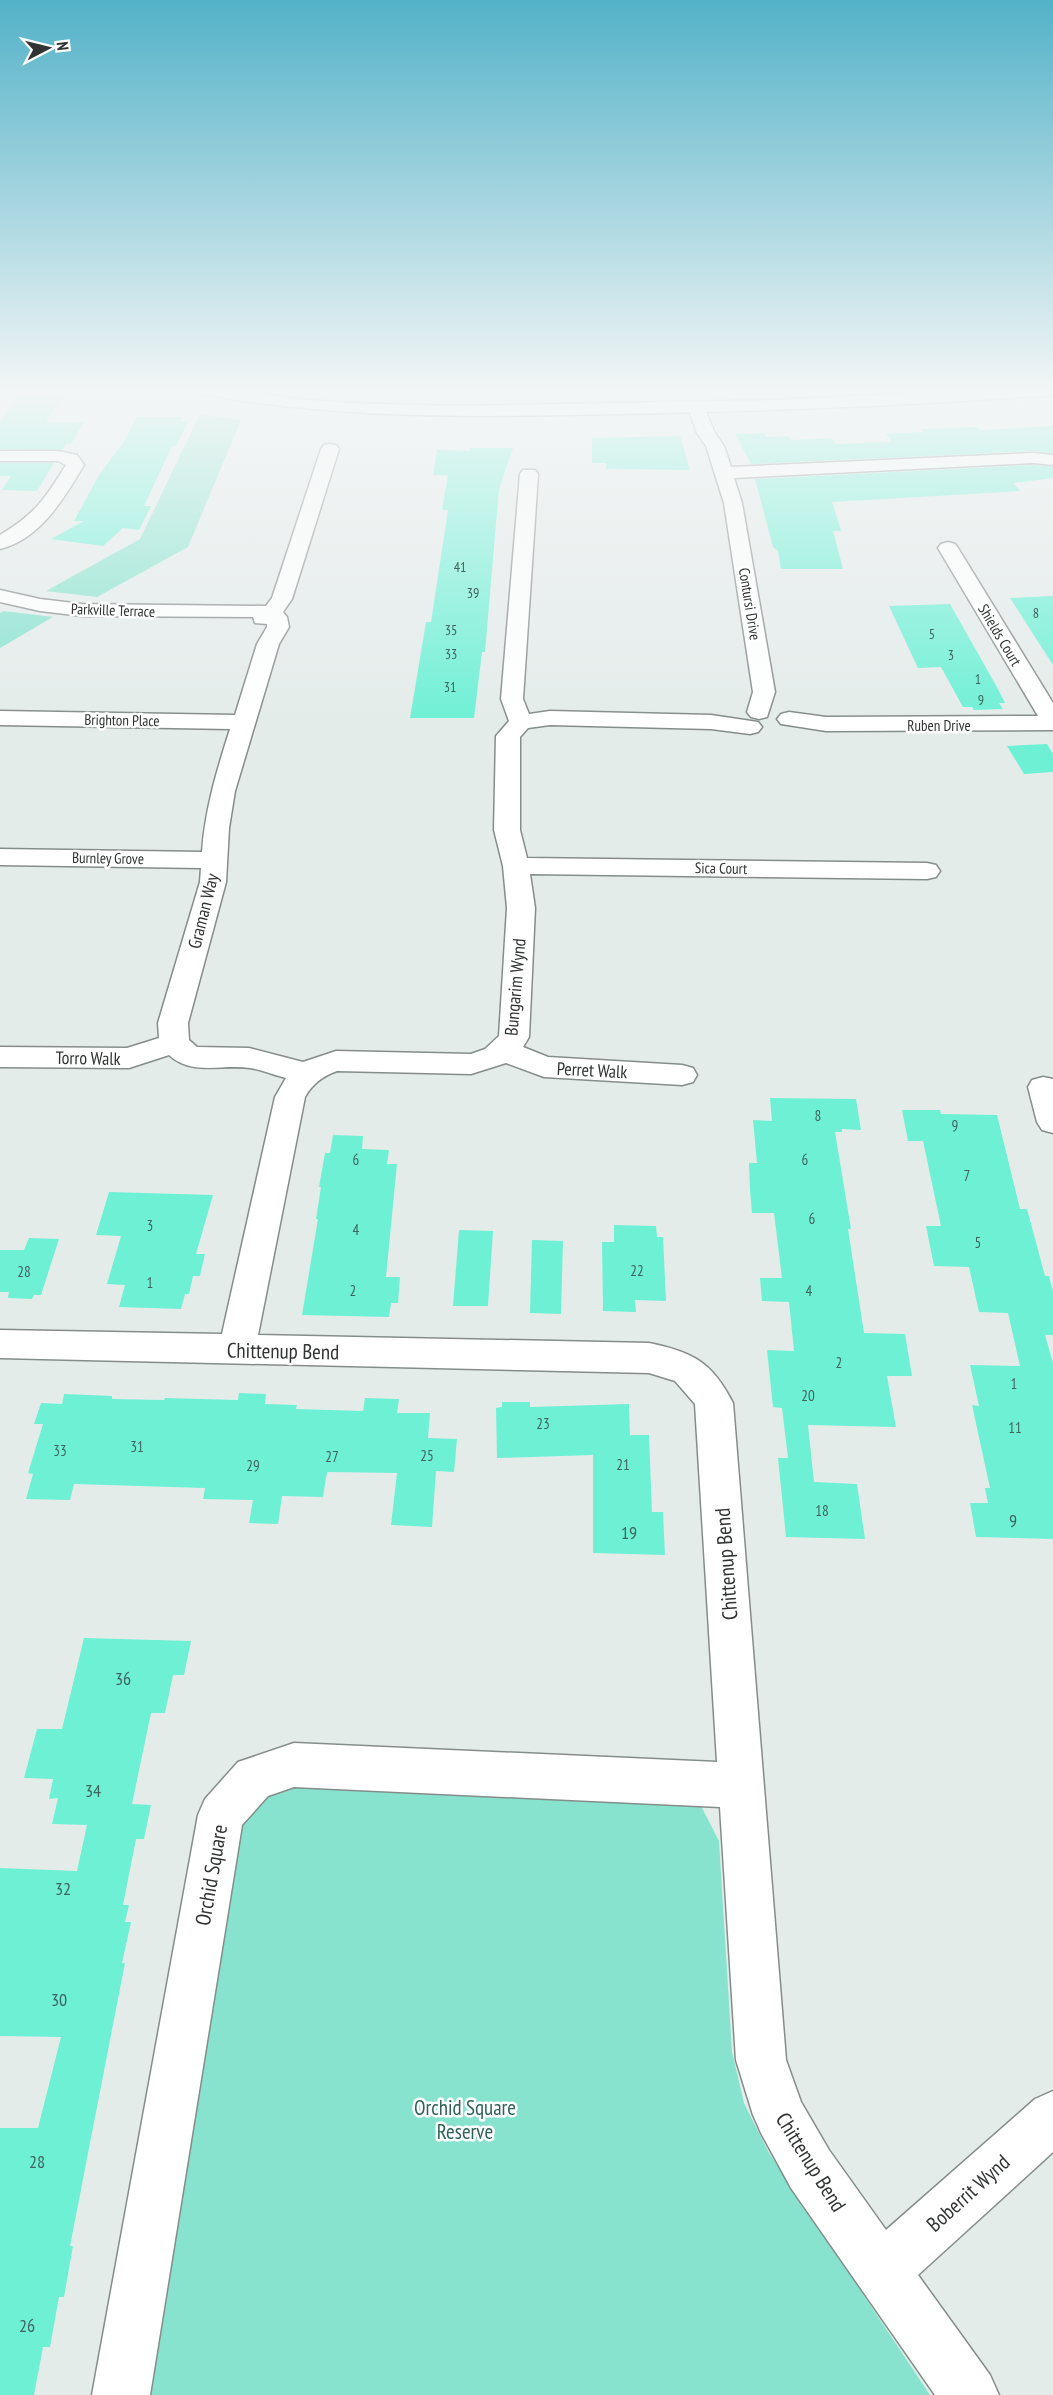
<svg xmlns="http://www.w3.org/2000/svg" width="1053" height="2395" viewBox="0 0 1053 2395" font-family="'PT Sans Narrow',sans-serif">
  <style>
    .green { fill: #87e3ce }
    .building { fill: #6ef0d5 }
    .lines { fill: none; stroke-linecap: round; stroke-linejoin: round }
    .minor-casing { stroke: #858d8b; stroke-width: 3 }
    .tertiary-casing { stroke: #858d8b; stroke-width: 3 }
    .minor { fill: #fff; fill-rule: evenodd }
    .tertiary { fill: #fff; fill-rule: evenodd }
    .labels { text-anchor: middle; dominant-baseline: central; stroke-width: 5; stroke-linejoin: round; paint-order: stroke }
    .far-number-label { font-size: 14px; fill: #40635c }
    .far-street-label { font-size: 15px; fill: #313433; stroke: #fff }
    .number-label { font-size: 15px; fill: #40635c }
    .street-label { font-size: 18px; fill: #313433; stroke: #fff }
    .near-number-label { font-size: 18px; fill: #40635c }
    .near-street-label { font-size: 21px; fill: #313433; stroke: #fff }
    .near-park-label { font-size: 21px; fill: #2d6357; stroke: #fff }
  </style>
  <rect width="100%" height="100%" fill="#e4ecea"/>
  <!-- green -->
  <g class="green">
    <polygon points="200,414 241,420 188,547 97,597 46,591 140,539"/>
    <polygon points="4,611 53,617 0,648 0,613"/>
    <polygon points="307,1777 701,1806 719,1841 732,2052 744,2103 769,2153 930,2395 139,2395 235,1822 263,1789"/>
  </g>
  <!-- building -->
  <g class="building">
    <polygon points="19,394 64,394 46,422 84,422 71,444 66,444 62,450 0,449 0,422"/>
    <polygon points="137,417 182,417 181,421 188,421 176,446 172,446 144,506 151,506 139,530 123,528 103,546 51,539 84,521 74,521 99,475 123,443"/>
    <polygon points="1053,426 1053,453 1033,451 751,464 735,434 764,433 766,437 789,436 791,440 832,438 836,444 892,442 886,434 924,432 921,429 977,427 980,430"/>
    <polygon points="680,436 690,470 606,469 606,463 592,463 592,438"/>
    <polygon points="470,448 513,448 499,489 485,652 482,652 474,718 410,718 426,622 431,622 448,510 442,510 448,475 433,475 437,450 470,451"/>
    <polygon points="0,463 54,463 37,491 2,490 11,476 0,476"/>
    <polygon points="1033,465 1053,467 1053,478 1013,483 1021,491 832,502 841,531 833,531 843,569 781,569 778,551 773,547 755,479"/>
    <polygon points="1053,596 1053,665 1010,598"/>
    <polygon points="950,604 998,689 1005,703 999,703 1003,709 974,710 972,707 963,707 941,667 918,668 889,606"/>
    <polygon points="1047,744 1053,754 1053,772 1024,774 1007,746"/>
    <polygon points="770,1098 856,1099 861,1130 842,1129 842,1132 835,1132 851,1229 848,1229 864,1333 905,1334 912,1376 887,1376 896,1427 808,1425 814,1482 857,1484 865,1539 786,1537 778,1458 788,1458 782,1408 773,1407 767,1350 794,1351 789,1302 762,1301 760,1278 782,1278 774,1213 752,1213 750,1190 749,1163 757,1163 753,1120 772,1121"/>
    <polygon points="902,1110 940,1110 941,1114 997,1115 1020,1209 1027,1209 1045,1276 1049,1276 1053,1291 1053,1335 1045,1335 1053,1363 1053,1539 976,1537 970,1503 988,1503 985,1488 990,1488 972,1405 979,1406 970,1365 1020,1366 1008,1313 979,1312 969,1267 934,1266 926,1226 941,1226 923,1141 908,1141"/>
    <polygon points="333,1135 363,1136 362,1149 389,1150 387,1164 397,1164 386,1277 400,1277 398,1303 391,1303 389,1317 302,1315 318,1219 316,1219 321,1187 319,1187 325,1153 330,1153"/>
    <polygon points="109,1192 213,1195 196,1254 205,1254 200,1276 193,1276 189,1294 185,1294 181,1309 119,1307 125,1285 107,1284 121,1236 96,1235"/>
    <polygon points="614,1225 656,1226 657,1237 663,1237 666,1301 635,1300 636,1312 603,1311 602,1242 614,1242"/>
    <polygon points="459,1230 493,1231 488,1306 453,1306"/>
    <polygon points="29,1238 59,1239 41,1295 34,1295 32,1299 8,1298 9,1292 0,1292 0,1250 24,1250"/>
    <polygon points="532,1240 563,1241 561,1314 530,1313"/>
    <polygon points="239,1393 266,1394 265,1404 297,1405 296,1409 363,1411 365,1398 399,1399 397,1413 430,1413 428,1438 457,1439 454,1472 436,1471 432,1527 391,1525 397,1473 327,1472 323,1497 282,1496 278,1524 249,1523 253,1500 203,1499 205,1488 74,1484 70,1500 26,1499 33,1474 28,1473 43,1424 34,1424 41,1403 62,1404 64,1394 112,1396 112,1399 164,1400 165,1398 238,1400"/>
    <polygon points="502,1402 530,1402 530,1407 629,1404 630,1435 649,1435 652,1512 663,1512 665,1555 593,1553 593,1455 497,1458 496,1408 502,1407"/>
    <polygon points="84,1638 191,1641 184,1675 173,1675 165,1713 151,1713 132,1804 151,1805 144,1839 136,1839 123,1905 129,1905 125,1922 131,1922 122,1963 125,1963 70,2246 73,2246 64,2297 59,2297 50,2347 43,2347 34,2395 0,2395 0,2128 38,2128 61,2037 0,2036 0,1868 77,1871 87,1825 52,1824 58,1798 49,1799 53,1779 24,1778 37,1729 62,1729"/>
  </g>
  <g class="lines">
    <!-- minor casing -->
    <g class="minor-casing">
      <g id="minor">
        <polygon points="696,402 704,407 715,433 724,446 731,467 1033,453 1053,455 1053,465 1033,463 734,478 742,503 775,692 767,717 759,719 751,717 747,712 753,692 724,503 706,446 697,433 688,407"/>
        <path d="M330,444L336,445L339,449L292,599L283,612L287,617L289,627L279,644L235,791L229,828L226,882L188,1023L189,1040L197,1047L249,1048L303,1062L336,1051L471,1054L485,1049L499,1036L507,908L503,866L494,830L496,736L509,721L501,699L520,474L523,470H535L538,474L523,699L529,714L550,711L711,715L758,722L762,727L758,732L750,734L711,729L550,725L528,728L520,737V830L527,858L927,863L936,865L940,871L936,877L927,879L530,874L535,908L529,1037L523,1047L548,1057L682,1065L693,1068L697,1075L693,1082L682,1085L544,1077L506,1063L471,1074L337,1071C323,1076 312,1084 305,1097L258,1335L649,1343C693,1352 712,1362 733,1403L786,2060L801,2102L829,2150L886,2230L1035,2099L1053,2091V2152L918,2275L990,2375L999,2395H935L791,2188L761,2133L753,2115L736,2060L720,1807L294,1787L268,1796L242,1825L150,2395H92L198,1815L205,1799L238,1762L294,1743L717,1762L695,1404L675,1381L649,1373L0,1358V1330L222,1334L275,1097L286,1078C274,1075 262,1070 250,1068C222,1064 191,1076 169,1055L129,1068L0,1067V1047L127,1048L159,1038L158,1023L200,882L201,868L0,865V849L202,852C205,809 217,770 230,729L0,725V711L235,715L257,644L267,627V624L255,623L253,617L82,616L40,611L0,602V590L40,599L82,604L266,606L272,598L321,449L324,445Z"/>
        <path d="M0,451H58L77,455L84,465C64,498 41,539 0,549V535C35,514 45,499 66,465L58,461H0Z"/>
        <polygon points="948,542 955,544 958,548 1053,703 1053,730 826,731 781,724 777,719 781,714 789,712 826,717 1038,716 938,548 941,544"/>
        <polygon points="1043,1077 1053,1079 1053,1133 1042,1130 1037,1122 1028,1087 1032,1080"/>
      </g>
    </g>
    <!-- tertiary casing -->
    <g class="tertiary-casing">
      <path id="tertiary" d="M190,388H224L297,399L349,403L455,406L776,400L1014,388H1053V395C910,406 766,411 623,414C480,417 339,420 198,393Z"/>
    </g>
    <!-- minor -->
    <use href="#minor" class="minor"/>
    <!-- tertiary -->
    <use href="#tertiary" class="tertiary"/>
  </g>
  <!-- sky -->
  <linearGradient id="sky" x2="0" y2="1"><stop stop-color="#53b2c8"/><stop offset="0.54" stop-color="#f3f6f6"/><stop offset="1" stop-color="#f3f6f6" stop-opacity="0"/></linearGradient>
  <rect width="1053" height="723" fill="url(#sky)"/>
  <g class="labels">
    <!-- far-number labels -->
    <g class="far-number-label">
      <text x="460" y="567">41</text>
      <text x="473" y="593">39</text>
      <text x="1036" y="613">8</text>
      <text x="451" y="630">35</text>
      <text x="932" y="634">5</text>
      <text x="451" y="654">33</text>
      <text x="951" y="655">3</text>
      <text x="978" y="679">1</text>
      <text x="450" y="687">31</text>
      <text x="981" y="700">9</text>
    </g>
    <!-- far-street labels -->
    <g class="far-street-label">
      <text transform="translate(750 604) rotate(81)">Contursi Drive</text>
      <text transform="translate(113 610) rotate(2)">Parkville Terrace</text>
      <text transform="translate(1000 635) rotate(59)">Shields Court</text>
      <text transform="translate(122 720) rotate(1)">Brighton Place</text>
      <text x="939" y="725">Ruben Drive</text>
      <text transform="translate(108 858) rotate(1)">Burnley Grove</text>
      <text transform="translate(721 868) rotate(1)">Sica Court</text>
    </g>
    <!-- number labels -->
    <g class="number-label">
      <text x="818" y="1115">8</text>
      <text x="955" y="1125">9</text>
      <text x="356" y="1159">6</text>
      <text x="805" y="1159">6</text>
      <text x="967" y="1175">7</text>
      <text x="812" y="1218">6</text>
      <text x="150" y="1225">3</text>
      <text x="356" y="1229">4</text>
      <text x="978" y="1242">5</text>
      <text x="637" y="1270">22</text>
      <text x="24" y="1271">28</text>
      <text x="150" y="1282">1</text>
      <text x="353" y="1290">2</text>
      <text x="809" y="1290">4</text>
      <text x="839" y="1362">2</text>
      <text x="1014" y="1383">1</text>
      <text x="808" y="1395">20</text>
      <text x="543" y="1423">23</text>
      <text x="1015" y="1427">11</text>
      <text x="137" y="1446">31</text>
      <text x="60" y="1450">33</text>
      <text x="427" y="1455">25</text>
      <text x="332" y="1456">27</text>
      <text x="623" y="1464">21</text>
      <text x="253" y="1465">29</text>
      <text x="822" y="1510">18</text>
    </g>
    <!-- street labels -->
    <g class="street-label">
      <text transform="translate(203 911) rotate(-76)">Graman Way</text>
      <text transform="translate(515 987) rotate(-85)">Bungarim Wynd</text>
      <text transform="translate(88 1058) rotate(1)">Torro Walk</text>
      <text transform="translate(592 1070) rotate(3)">Perret Walk</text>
    </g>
    <!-- near-number labels -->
    <g class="near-number-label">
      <text x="1013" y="1520">9</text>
      <text x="629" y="1532">19</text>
      <text x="123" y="1678">36</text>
      <text x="93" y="1790">34</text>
      <text x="63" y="1888">32</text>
      <text x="59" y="1999">30</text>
      <text x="37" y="2161">28</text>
      <text x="27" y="2325">26</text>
    </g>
    <!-- near-street labels -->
    <g class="near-street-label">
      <text transform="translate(283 1351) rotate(1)">Chittenup Bend</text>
      <text transform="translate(726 1564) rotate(-94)">Chittenup Bend</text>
      <text transform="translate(211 1875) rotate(-80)">Orchid Square</text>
      <text transform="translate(811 2162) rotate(58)">Chittenup Bend</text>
      <text transform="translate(968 2193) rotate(-42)">Boberrit Wynd</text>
    </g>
    <!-- near-park labels -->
    <g class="near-park-label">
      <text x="465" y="2107">Orchid Square<tspan x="465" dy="24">Reserve</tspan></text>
    </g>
  </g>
  <!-- north arrow -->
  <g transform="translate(48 48) rotate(83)" stroke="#ffffff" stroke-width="4.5" paint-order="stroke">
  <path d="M0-4.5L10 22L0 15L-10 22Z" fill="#313433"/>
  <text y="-9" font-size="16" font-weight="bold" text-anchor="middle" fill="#313433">N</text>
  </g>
</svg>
